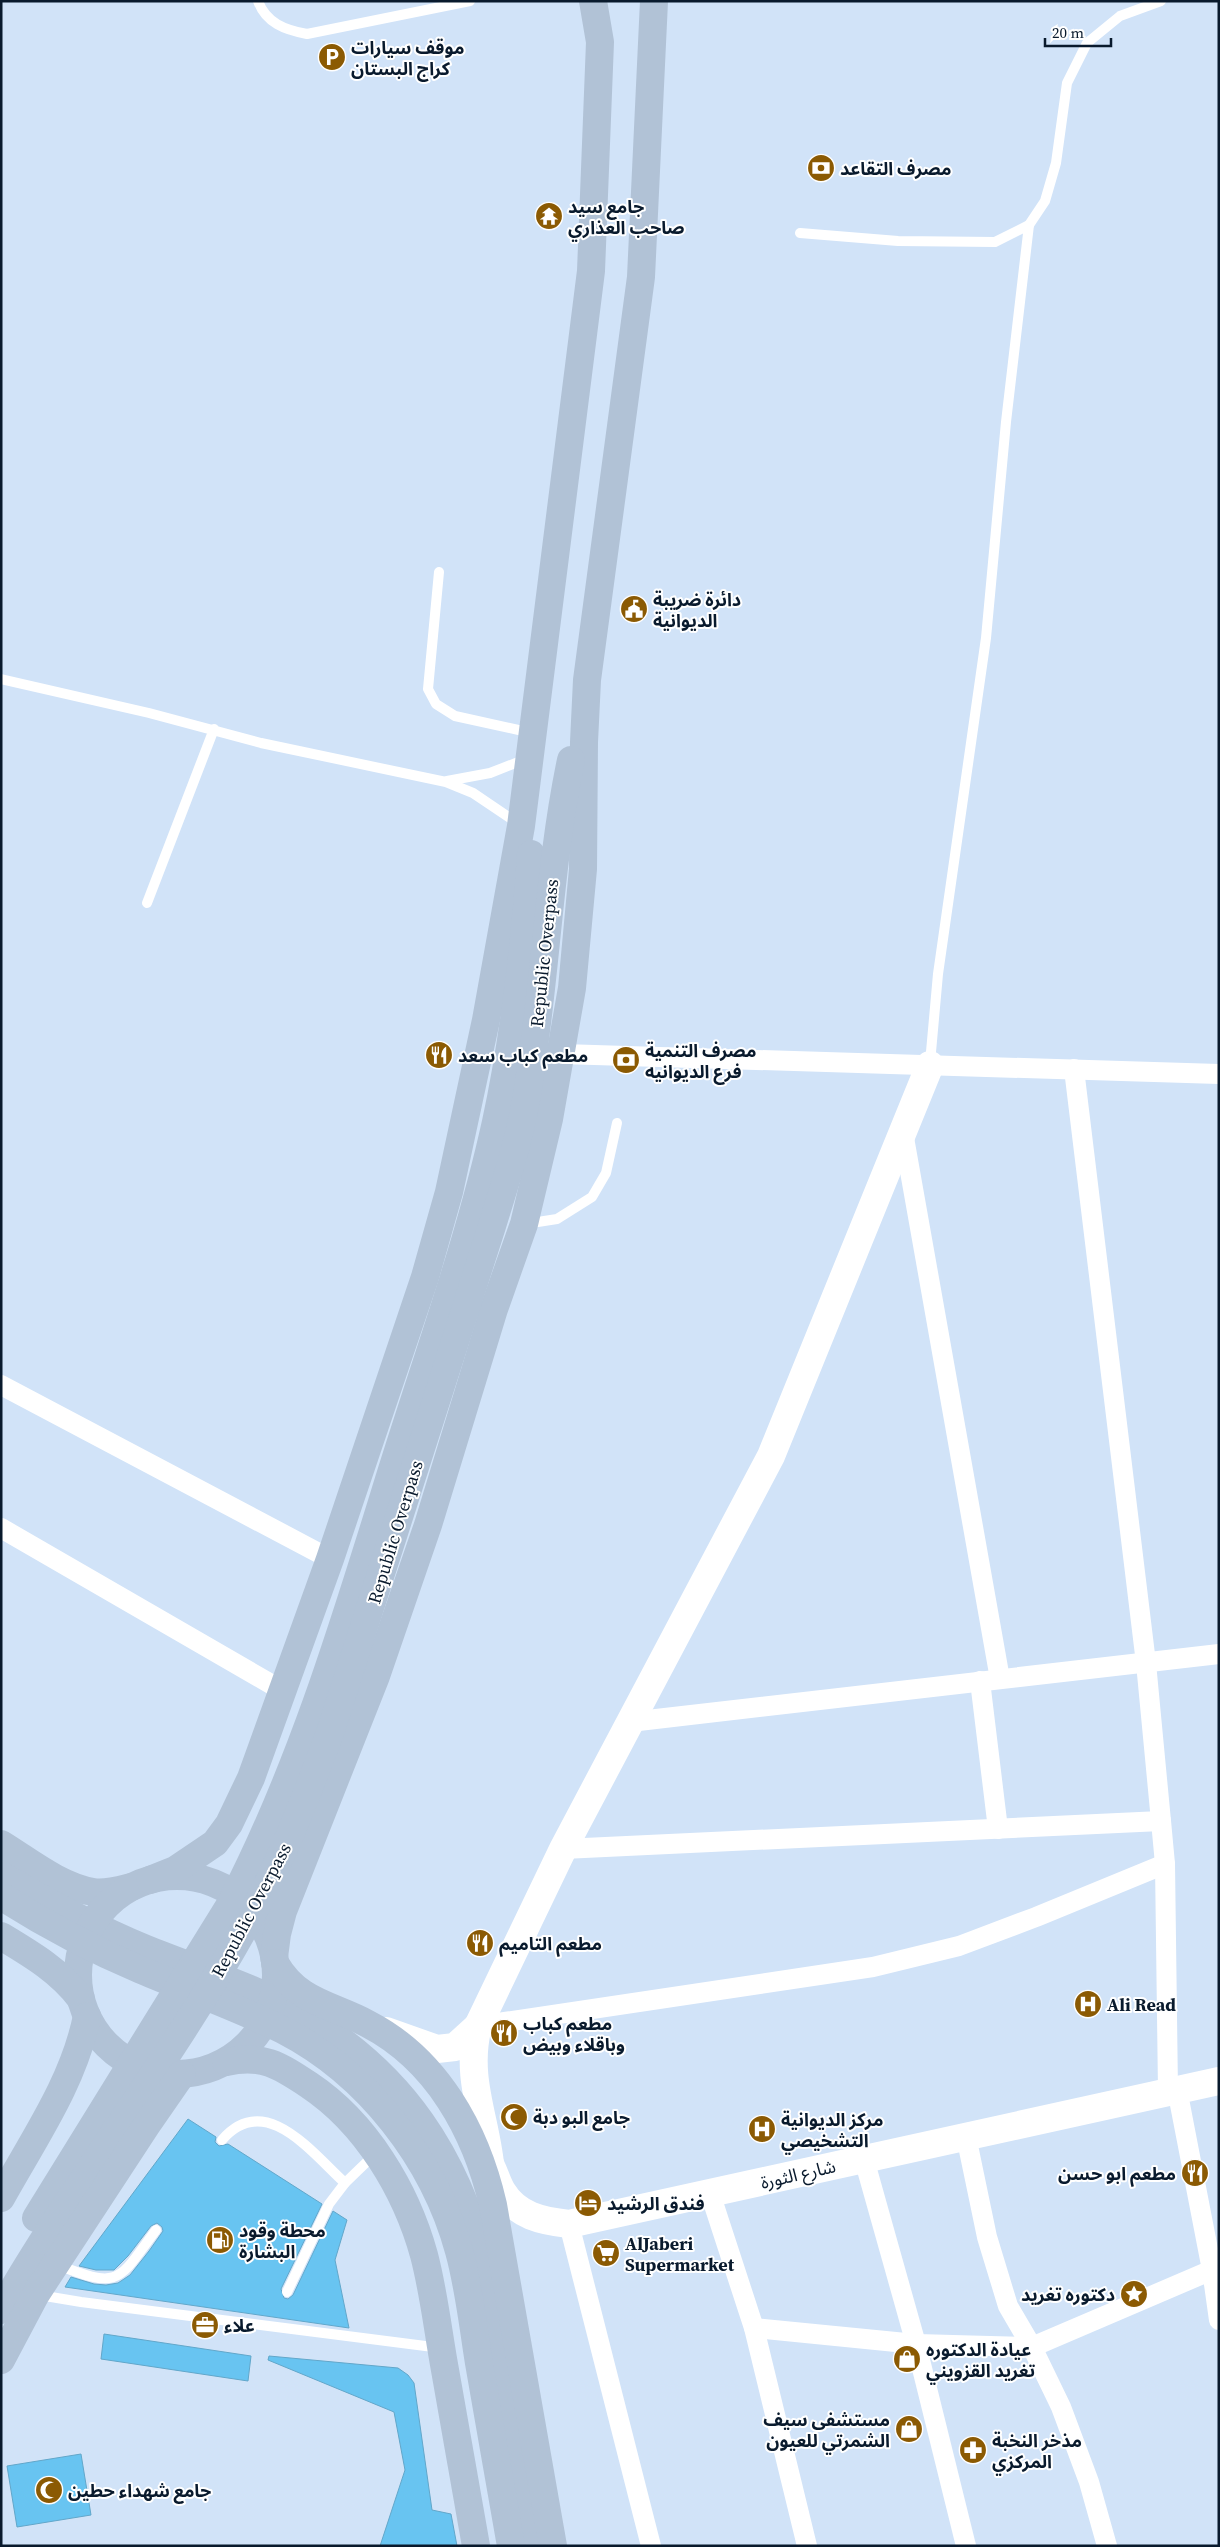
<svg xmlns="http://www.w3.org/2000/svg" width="1220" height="2547" viewBox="0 0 1220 2547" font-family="'Source Serif 4','Noto Sans Arabic',serif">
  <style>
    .building { fill: #68c4f1; stroke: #62a7ca }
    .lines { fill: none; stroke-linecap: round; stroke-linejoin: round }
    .lane { stroke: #fff; stroke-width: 10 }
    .street { stroke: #fff; stroke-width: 20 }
    .secondary { stroke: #fff; stroke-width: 28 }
    .primary { stroke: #b1c2d6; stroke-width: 28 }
    .labels { text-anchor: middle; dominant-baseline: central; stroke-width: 4; stroke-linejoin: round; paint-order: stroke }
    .poi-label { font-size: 18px; font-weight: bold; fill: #091a2d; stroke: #fff; text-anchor: start }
    .street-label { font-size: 18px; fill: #091a2d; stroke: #fff }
  </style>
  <rect width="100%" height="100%" fill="#d1e3f8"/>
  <!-- building -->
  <g class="building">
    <polygon points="188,2119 216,2137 215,2142 219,2146 228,2144 322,2204 281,2289 284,2298 288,2299 293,2295 333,2211 347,2220 335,2260 349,2328 65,2287 71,2277 94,2284 106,2285 118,2283 130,2275 149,2251 163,2231 162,2227 157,2223 151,2226 128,2256 114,2270 96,2270 79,2266"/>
    <polygon points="104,2334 251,2356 248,2381 101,2359"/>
    <polygon points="269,2356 398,2368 408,2375 414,2383 432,2510 451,2514 457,2546 380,2546 405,2470 394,2412 268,2360"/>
    <polygon points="81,2454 91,2515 17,2527 7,2466"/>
  </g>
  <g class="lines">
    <!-- lane -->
    <g class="lane">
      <path d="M258,1C266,23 285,30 307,34L470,1"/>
      <polyline points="800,233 898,241 995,242 1029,225 1045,201 1056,163 1067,83 1087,43 1120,16 1161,1"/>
      <polyline points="439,572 428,689 436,704 455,716 532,733"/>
      <polyline points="1,679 149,713 261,743 446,782 473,793 519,824"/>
      <polyline points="447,781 490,773 526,759"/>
      <polyline points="147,903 214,729"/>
      <polyline points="930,1063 938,974 986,638 1006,422 1029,225"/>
      <polyline points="525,1224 557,1219 592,1197 606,1173 617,1123"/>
      <path d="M222,2140C265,2090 312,2153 345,2183"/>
      <path d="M58,2265C121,2290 118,2281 156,2230"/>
      <polyline points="287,2292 329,2204 345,2183 375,2154"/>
      <polyline points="39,2295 81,2302 441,2348"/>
    </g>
    <!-- street -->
    <g class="street">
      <polyline points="562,1054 1219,1074"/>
      <polyline points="1074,1069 1146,1663 1161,1821 1165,1864 1168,2091"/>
      <polyline points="903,1132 1000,1679"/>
      <polyline points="1,1385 330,1559"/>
      <polyline points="1,1528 283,1691"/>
      <polyline points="980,1681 998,1829"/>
      <polyline points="630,1722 1219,1654"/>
      <polyline points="563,1849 1161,1821"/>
      <polyline points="478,2026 873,1967 959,1946 1036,1917 1165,1864"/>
      <polyline points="1177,2089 1212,2270 1219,2320"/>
      <polyline points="966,2136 987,2237 1008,2306 1032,2347 1061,2407 1089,2482 1107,2546"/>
      <polyline points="864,2159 916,2344 966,2546"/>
      <polyline points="710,2193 754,2328 807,2546"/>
      <polyline points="569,2224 651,2546"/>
      <polyline points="754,2328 916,2344 1032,2347 1212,2270"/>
    </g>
    <!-- secondary -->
    <g class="secondary">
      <polyline points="386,2031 437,2049 455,2047 478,2026"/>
      <path d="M487,2159C494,2169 496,2181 502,2191C517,2216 542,2221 569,2224L1219,2081"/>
      <path d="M491,2174C488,2122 464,2080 478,2026L563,1849L771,1456L930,1065"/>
    </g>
    <!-- primary -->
    <g class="primary">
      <path d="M1,1844C29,1861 59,1886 93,1892C105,1894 119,1890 131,1887"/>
      <path d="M1,1875C48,1903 96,1928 146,1949C198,1970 258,1988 306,2017C403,2075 456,2156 484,2264L532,2546"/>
      <circle cx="177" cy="1975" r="99"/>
      <polyline points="150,1880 175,1870 215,1843 229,1824 251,1778 330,1559 425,1277 449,1192 486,1020 521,826 591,271 600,42 593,1"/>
      <path d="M1,1896C46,1925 92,1949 141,1970C188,1990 237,2007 283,2030C368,2074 434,2159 459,2251C469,2287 473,2326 479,2363C490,2424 500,2485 511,2546"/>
      <path d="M1,1936C31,1954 60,1971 81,1999"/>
      <polyline points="274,1957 277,1934 283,1911 376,1676 428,1525 494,1309 524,1224 549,1119 572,988 583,869 584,742 587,680 641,277 654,1"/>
      <path d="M275,1963C298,2003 331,2004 368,2024C437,2060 476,2131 493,2205L553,2546"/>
      <path d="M226,2062C262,2054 279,2065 309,2085C366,2123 406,2190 424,2255C434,2293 438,2332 445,2370C455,2429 466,2487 476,2546"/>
      <path d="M1,2198C33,2140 74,2082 87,2016"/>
      <path d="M36,2218L231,1903C302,1766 346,1618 392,1470C428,1355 470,1240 496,1122C515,1034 525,943 531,854"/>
      <path d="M1,2310C77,2178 172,2059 245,1927C280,1865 305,1799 330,1733L492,1226C505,1183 520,1139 527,1094C546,983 548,870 571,760"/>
      <polyline points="1,2360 36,2294 146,2126 182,2074"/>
    </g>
  </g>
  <!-- icons -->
  <defs>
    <g id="parking-disc" transform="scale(1.4375)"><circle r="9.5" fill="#8b5a03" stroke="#fff"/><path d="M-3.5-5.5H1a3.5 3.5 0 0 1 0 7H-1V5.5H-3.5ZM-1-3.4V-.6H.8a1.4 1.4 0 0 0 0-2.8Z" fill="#fff"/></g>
    <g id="bank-disc" transform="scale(1.4375)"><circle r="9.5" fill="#8b5a03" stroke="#fff"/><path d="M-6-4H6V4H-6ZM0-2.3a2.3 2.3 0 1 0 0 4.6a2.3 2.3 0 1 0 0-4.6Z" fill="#fff"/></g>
    <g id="temple-disc" transform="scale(1.4375)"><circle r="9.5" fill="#8b5a03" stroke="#fff"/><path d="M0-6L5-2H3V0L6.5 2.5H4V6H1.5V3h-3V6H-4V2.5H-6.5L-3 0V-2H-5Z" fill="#fff"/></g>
    <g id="civic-disc" transform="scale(1.4375)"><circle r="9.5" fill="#8b5a03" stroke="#fff"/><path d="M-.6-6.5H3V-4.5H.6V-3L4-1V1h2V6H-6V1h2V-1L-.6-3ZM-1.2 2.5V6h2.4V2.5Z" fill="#fff"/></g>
    <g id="restaurant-disc" transform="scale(1.4375)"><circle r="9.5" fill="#8b5a03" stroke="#fff"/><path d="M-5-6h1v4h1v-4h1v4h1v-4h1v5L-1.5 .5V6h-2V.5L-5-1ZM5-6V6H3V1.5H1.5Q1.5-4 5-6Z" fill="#fff"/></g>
    <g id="hospital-disc" transform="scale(1.4375)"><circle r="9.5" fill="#8b5a03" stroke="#fff"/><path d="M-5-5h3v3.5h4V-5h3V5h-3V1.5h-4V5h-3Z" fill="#fff"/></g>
    <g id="mosque-disc" transform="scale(1.4375)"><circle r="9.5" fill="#8b5a03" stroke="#fff"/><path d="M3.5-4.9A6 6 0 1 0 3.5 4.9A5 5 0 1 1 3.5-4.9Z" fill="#fff"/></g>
    <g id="hotel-disc" transform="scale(1.4375)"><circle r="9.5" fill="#8b5a03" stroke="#fff"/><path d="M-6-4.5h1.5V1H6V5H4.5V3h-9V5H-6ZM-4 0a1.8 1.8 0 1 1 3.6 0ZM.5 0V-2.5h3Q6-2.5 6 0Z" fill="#fff"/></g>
    <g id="fuel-disc" transform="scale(1.4375)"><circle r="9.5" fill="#8b5a03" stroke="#fff"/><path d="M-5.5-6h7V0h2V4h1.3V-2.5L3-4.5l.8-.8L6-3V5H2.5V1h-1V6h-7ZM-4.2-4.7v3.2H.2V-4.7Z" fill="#fff"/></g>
    <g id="supermarket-disc" transform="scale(1.4375)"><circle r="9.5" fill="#8b5a03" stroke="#fff"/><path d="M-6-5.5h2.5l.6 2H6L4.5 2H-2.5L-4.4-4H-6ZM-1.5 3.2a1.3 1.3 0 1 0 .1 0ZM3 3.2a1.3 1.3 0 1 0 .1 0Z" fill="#fff"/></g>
    <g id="sight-disc" transform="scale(1.4375)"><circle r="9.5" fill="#8b5a03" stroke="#fff"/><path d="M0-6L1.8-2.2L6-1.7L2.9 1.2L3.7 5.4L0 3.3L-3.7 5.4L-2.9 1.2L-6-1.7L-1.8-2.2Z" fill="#fff"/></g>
    <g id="office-disc" transform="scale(1.4375)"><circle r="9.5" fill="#8b5a03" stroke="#fff"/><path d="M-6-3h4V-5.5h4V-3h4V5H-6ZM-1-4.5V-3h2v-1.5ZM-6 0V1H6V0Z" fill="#fff"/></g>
    <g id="shop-disc" transform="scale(1.4375)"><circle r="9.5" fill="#8b5a03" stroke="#fff"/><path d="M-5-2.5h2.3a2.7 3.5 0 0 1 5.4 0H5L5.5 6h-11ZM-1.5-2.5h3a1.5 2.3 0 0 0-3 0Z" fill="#fff"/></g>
    <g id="pharmacy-disc" transform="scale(1.4375)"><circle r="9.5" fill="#8b5a03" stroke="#fff"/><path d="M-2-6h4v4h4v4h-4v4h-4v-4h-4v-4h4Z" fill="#fff"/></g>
  </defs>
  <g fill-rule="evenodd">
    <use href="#parking-disc" x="332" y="57"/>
    <use href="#bank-disc" x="821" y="168"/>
    <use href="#temple-disc" x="549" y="216"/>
    <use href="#civic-disc" x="634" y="609"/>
    <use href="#restaurant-disc" x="439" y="1055"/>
    <use href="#bank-disc" x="626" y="1060"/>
    <use href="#restaurant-disc" x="480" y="1943"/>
    <use href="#hospital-disc" x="1088" y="2004"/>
    <use href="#restaurant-disc" x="504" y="2033"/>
    <use href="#mosque-disc" x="514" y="2117"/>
    <use href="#hospital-disc" x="762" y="2129"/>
    <use href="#restaurant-disc" x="1195" y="2173"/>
    <use href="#hotel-disc" x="588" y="2203"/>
    <use href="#fuel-disc" x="220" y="2240"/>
    <use href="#supermarket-disc" x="606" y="2253"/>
    <use href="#sight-disc" x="1134" y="2294"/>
    <use href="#office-disc" x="205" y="2325"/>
    <use href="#shop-disc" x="907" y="2359"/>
    <use href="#shop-disc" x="909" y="2429"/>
    <use href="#pharmacy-disc" x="973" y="2450"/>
    <use href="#mosque-disc" x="49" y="2490"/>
  </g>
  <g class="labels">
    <!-- poi labels -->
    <g class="poi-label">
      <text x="351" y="47">موقف سيارات<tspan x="351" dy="21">كراج البستان</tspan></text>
      <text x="840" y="168">مصرف التقاعد</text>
      <text x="568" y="206">جامع سيد<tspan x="568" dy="21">صاحب العذاري</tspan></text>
      <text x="653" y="599">دائرة ضريبة<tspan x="653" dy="21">الديوانية</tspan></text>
      <text x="645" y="1050">مصرف التنمية<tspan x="645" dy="21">فرع الديوانيه</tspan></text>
      <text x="458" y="1055">مطعم كباب سعد</text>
      <text x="499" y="1943">مطعم التاميم</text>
      <text x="1107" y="2004">Ali Read</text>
      <text x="523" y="2023">مطعم كباب<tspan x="523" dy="21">وباقلاء وبيض</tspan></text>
      <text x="533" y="2117">جامع البو دبة</text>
      <text x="781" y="2119">مركز الديوانية<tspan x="781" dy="21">التشخيصي</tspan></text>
      <text x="1176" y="2173" text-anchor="end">مطعم ابو حسن</text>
      <text x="607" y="2203">فندق الرشيد</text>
      <text x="239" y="2230">محطة وقود<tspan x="239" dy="21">البشارة</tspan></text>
      <text x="625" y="2243">AlJaberi<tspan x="625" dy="21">Supermarket</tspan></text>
      <text x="1115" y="2294" text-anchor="end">دكتوره تغريد</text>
      <text x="224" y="2325">علاء</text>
      <text x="926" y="2349">عيادة الدكتوره<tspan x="926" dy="21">تغريد القزويني</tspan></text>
      <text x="890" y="2419" text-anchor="end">مستشفى سيف<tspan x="890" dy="21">الشمرتي للعيون</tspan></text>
      <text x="992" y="2440">مذخر النخبة<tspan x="992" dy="21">المركزي</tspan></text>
      <text x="68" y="2490">جامع شهداء حطين</text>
    </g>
    <!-- street labels -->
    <g class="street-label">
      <text transform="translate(544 953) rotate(-84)">Republic Overpass</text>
      <text transform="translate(395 1532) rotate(-73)">Republic Overpass</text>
      <text transform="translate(251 1910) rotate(-62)">Republic Overpass</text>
      <text transform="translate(798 2174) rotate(-13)">شارع الثورة</text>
    </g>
  </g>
  <!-- border -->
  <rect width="1220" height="2547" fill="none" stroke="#091a2d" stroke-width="5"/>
  <!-- scale -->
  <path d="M1045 38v8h66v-8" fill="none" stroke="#091a2d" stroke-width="2.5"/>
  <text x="1052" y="38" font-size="15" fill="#091a2d" stroke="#ffffff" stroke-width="4" paint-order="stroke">20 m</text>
</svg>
